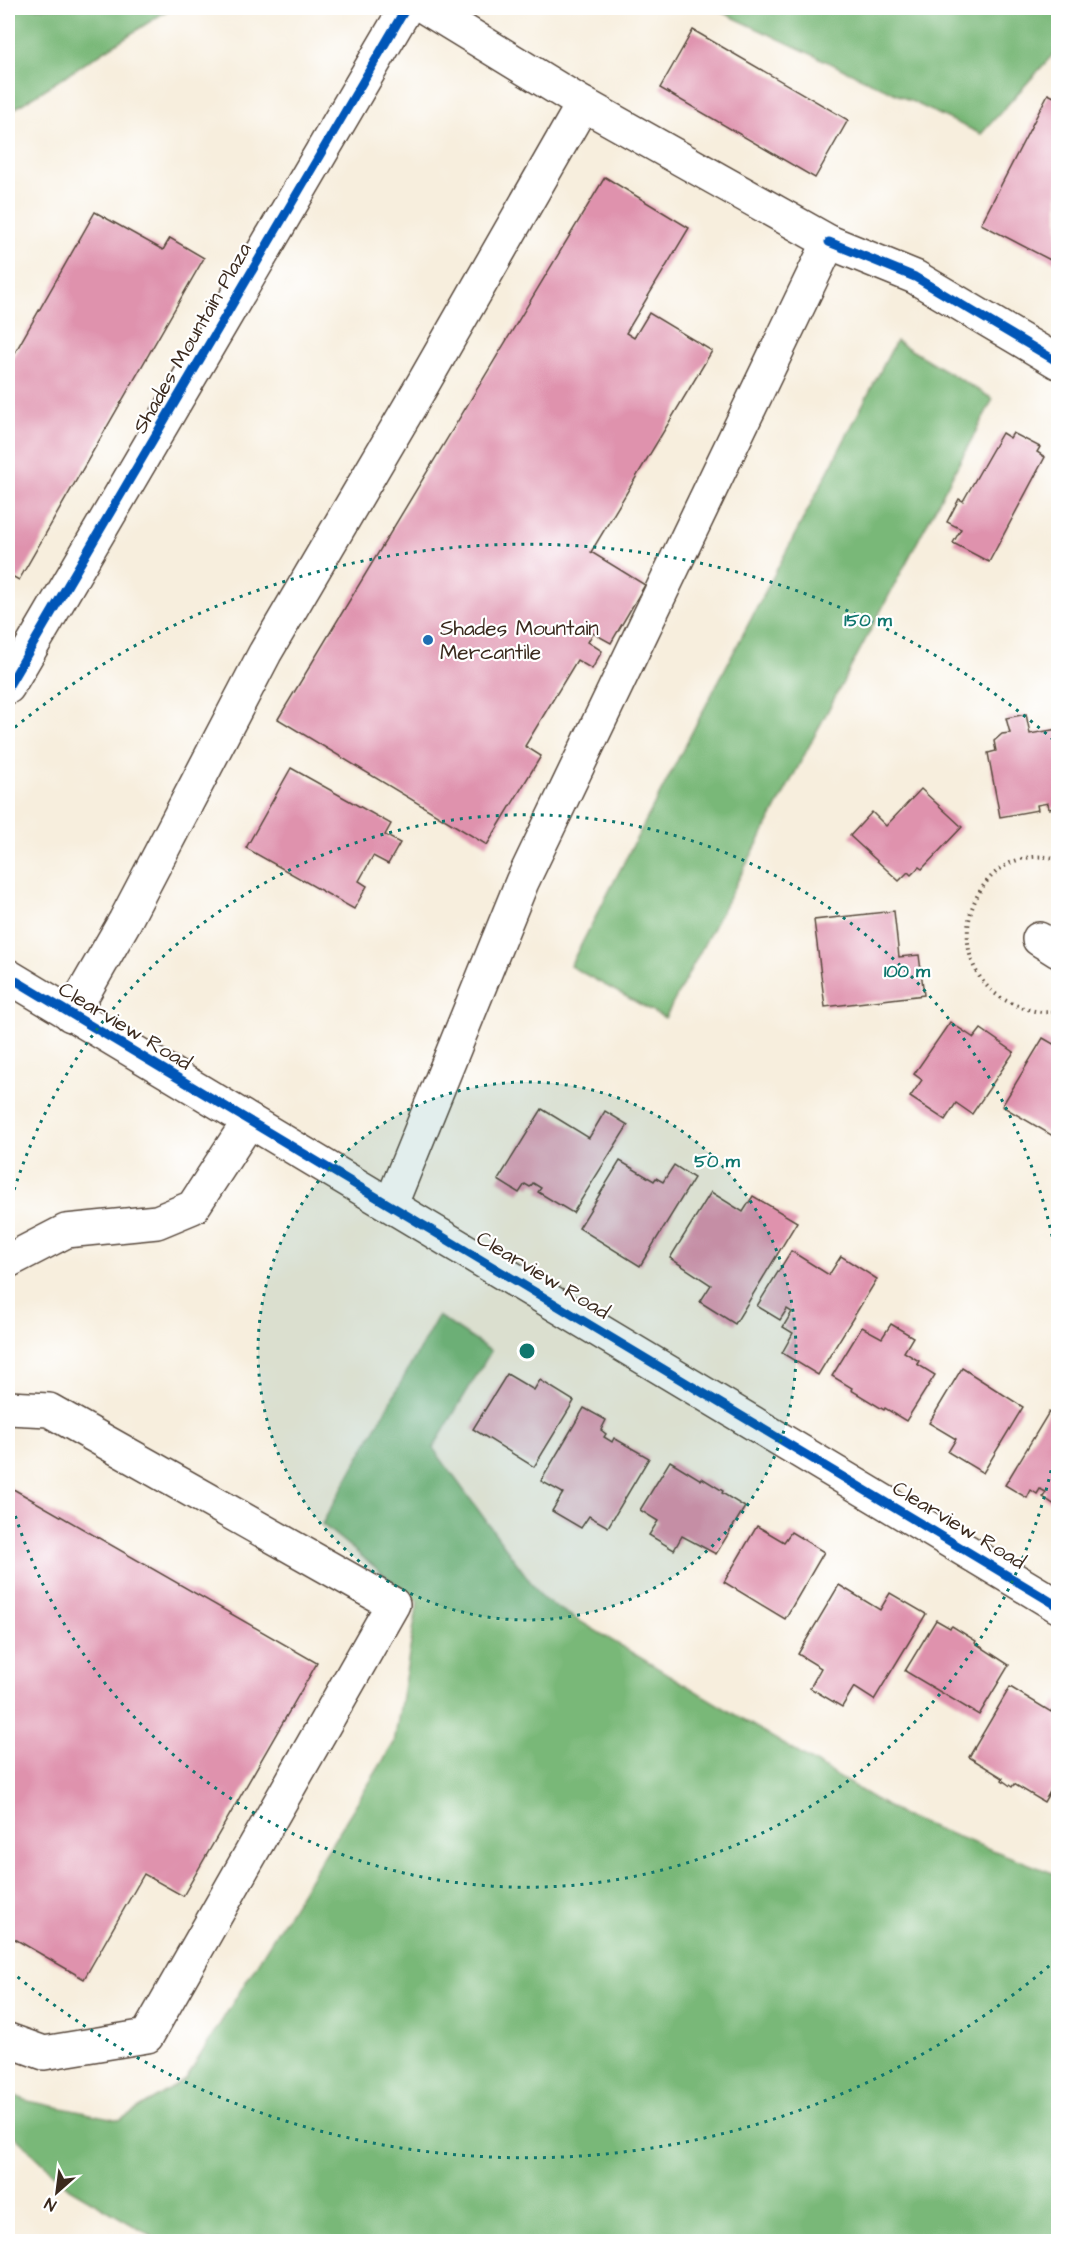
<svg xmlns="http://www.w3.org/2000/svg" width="1066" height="2249" viewBox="0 0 1066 2249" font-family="'Architects Daughter',sans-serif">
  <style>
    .forest { fill: #79b878; stroke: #5a714b; stroke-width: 1.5 }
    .building { fill: #df92ad }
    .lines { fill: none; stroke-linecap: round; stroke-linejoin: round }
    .minor-casing { stroke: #57473b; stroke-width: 36 }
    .path { stroke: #57473b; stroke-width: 4; stroke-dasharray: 1.5 4.5; stroke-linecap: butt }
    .minor { stroke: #fff; stroke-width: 33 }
    .cycleway-casing { stroke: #fff; stroke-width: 13 }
    .cycleway { stroke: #0057b8; stroke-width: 9 }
    .ring { fill: none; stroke: #0f766e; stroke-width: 3; stroke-dasharray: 3 6 }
    .poi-dot { fill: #1f6fb2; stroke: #fff; stroke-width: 2 }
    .labels { text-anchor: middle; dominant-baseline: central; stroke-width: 4.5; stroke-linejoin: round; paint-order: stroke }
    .street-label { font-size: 21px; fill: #3b2a1e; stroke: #fff }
    .poi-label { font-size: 21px; fill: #3b2a1e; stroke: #fff; text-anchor: start }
    .centre { fill: #0f766e; stroke: #fff; stroke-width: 3 }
    .ring-label { font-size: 18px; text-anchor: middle; font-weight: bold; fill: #0f766e; stroke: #fff; stroke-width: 4.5; stroke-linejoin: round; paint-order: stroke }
  </style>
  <rect width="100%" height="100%" fill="#fff"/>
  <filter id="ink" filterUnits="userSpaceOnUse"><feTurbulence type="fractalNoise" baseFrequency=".0167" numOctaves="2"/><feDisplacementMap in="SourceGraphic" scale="12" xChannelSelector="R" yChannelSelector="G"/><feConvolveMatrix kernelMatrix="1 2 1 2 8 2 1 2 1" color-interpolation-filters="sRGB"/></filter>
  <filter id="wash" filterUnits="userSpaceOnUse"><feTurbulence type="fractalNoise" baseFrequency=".008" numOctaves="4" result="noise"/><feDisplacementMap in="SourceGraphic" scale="24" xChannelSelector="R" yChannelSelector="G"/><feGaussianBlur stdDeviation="1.35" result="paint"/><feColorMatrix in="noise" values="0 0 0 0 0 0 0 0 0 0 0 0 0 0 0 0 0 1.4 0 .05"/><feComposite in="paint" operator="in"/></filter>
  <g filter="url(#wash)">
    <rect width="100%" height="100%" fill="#f7eedd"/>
    <!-- forest -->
    <g class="forest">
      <polygon points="8,8 171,8 8,113"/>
      <polygon points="713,8 1058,8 1058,49 981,134"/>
      <polygon points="896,341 993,399 665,1018 570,966"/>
      <polygon points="438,1316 491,1351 433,1448 543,1599 903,1816 1058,1875 1058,2241 160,2241 69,2188 8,2130 8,2093 28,2101 120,2120 185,2080 394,1743 418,1602 322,1524"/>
    </g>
    <g id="blocks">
      <!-- building -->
      <g class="building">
        <polygon points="693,30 848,120 815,178 660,88"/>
        <polygon points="1048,94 1058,99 1058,264 981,224"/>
        <polygon points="605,177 689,228 626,333 634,338 649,313 712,351 591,552 645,585 611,643 593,633 588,642 602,651 592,669 577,660 525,746 541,756 487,845 278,719"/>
        <polygon points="95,212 163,250 170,238 204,258 19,580 8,574 8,365"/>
        <polygon points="1002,433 1010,438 1013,433 1040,447 1037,452 1045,457 989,562 953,543 961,529 947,522 959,499 963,501"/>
        <polygon points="1026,714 1030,734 1058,729 1058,807 1049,809 1048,803 1037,805 1038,810 1000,817 988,753 996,751 994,741 1002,734 1010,733 1006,718"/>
        <polygon points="291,768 391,824 385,835 400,843 388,864 373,856 359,881 367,886 354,909 246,848"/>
        <polygon points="921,789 962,827 922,869 919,867 911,875 908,872 899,881 850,836 872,812 886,826"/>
        <polygon points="894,911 899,957 919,955 924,995 825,1007 814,920"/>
        <polygon points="950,1022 974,1038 981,1029 1014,1052 972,1114 956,1103 945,1120 910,1097 922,1080 914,1074"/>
        <polygon points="1043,1038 1055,1045 1058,1039 1058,1139 1002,1106"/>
        <polygon points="542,1109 589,1138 605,1111 628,1125 573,1213 538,1192 541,1188 533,1183 530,1187 525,1184 519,1193 498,1180"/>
        <polygon points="620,1161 654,1181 656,1178 663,1182 674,1165 694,1178 640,1266 579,1228"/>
        <polygon points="711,1192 743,1212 753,1196 797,1222 735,1324 700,1302 711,1285 670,1258"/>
        <polygon points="791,1251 829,1275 841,1256 877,1279 818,1375 782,1353 793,1333 783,1327 792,1312 787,1309 780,1320 757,1306"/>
        <polygon points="891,1324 913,1337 904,1352 919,1361 917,1364 935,1375 906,1421 885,1408 884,1410 851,1390 852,1388 832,1376 862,1327 882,1338"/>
        <polygon points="962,1368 1023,1407 983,1473 948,1452 956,1439 929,1423"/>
        <polygon points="507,1374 534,1390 540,1380 574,1401 534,1467 473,1429"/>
        <polygon points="584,1408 606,1420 601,1430 606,1434 604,1437 612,1442 614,1438 649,1458 608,1527 589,1516 581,1528 552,1511 563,1493 541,1481"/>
        <polygon points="1049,1412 1058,1418 1058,1507 1043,1497 1046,1492 1040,1489 1037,1494 1031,1490 1027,1498 1005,1485"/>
        <polygon points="670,1461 701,1480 702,1478 723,1491 722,1493 745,1507 716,1554 682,1536 674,1550 649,1535 658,1521 640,1510"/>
        <polygon points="8,1486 317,1663 183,1896 144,1874 84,1979 8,1935"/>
        <polygon points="757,1526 784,1542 791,1532 824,1552 785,1619 724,1582"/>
        <polygon points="839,1585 880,1610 890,1593 926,1614 874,1700 854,1687 842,1707 810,1688 821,1668 798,1654"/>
        <polygon points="936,1620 950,1628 952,1626 976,1641 975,1643 1009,1665 979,1715 905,1671"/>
        <polygon points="1010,1687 1051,1712 1058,1698 1058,1778 1044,1802 1014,1784 1012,1787 1002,1780 1003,1778 969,1757"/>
      </g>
    </g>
  </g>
  <g filter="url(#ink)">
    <use href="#blocks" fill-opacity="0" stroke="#57473b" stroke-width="1.5"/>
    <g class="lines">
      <!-- minor casing -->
      <g class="minor-casing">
        <g id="minor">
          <polyline points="829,242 915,277 1058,362"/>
          <polyline points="8,687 406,8"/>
          <polyline points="1039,939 1058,951"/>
          <polyline points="8,976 1058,1606"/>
          <polyline points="71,1015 125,921 265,653 424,382 583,104 426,8"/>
          <polyline points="391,1204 522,882 829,242 583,104"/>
          <polyline points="8,1261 66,1231 157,1222 193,1207 249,1121"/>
          <polyline points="8,1408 49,1410 393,1604 147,2036 44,2053 8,2040"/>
        </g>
      </g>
      <!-- path -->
      <path class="path" d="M1058,859C968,837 929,974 1018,1006C1032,1011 1044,1014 1058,1011"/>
      <!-- minor -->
      <use href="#minor" class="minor"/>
      <!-- cycleway casing -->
      <g class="cycleway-casing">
        <g id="cycleway">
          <polyline points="829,242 915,277 1058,362"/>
          <polyline points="8,687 406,8"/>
          <polyline points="8,976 1058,1606"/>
        </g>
      </g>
      <!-- cycleway -->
      <use href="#cycleway" class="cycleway"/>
    </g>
  </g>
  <!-- distance rings -->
  <circle cx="527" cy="1351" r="269" fill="#0f766e" fill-opacity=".12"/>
  <g class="ring">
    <circle cx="527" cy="1351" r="269"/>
    <path d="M1058 1435A538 538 0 0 1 9 1495M9 1207A538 538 0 0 1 1058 1267"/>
    <path d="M1056 1960A807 807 0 0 1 8 1969M8 733A807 807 0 0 1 1056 742"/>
  </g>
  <!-- markers -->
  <circle class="poi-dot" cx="428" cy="640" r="6"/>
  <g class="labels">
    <!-- street labels -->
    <g class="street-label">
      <text transform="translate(192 338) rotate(-60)">Shades Mountain Plaza</text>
      <text transform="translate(125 1026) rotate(31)">Clearview Road</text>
      <text transform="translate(543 1275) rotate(31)">Clearview Road</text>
      <text transform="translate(959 1525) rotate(31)">Clearview Road</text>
    </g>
    <!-- poi labels -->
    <g class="poi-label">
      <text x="440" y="628">Shades Mountain<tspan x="440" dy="24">Mercantile</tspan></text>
    </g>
  </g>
  <circle cx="527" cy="1351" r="9" class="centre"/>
  <g class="ring-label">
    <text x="868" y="626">150 m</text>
    <text x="907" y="977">100 m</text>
    <text x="717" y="1167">50 m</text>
  </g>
  <!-- margin -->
  <rect width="1066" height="2249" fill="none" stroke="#fff" stroke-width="30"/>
  <!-- north arrow -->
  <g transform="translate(57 2192) rotate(208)" stroke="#ffffff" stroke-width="4.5" paint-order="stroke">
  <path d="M0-4.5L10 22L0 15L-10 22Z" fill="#3b2a1e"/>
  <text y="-9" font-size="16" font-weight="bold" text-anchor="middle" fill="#3b2a1e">N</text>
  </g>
</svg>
